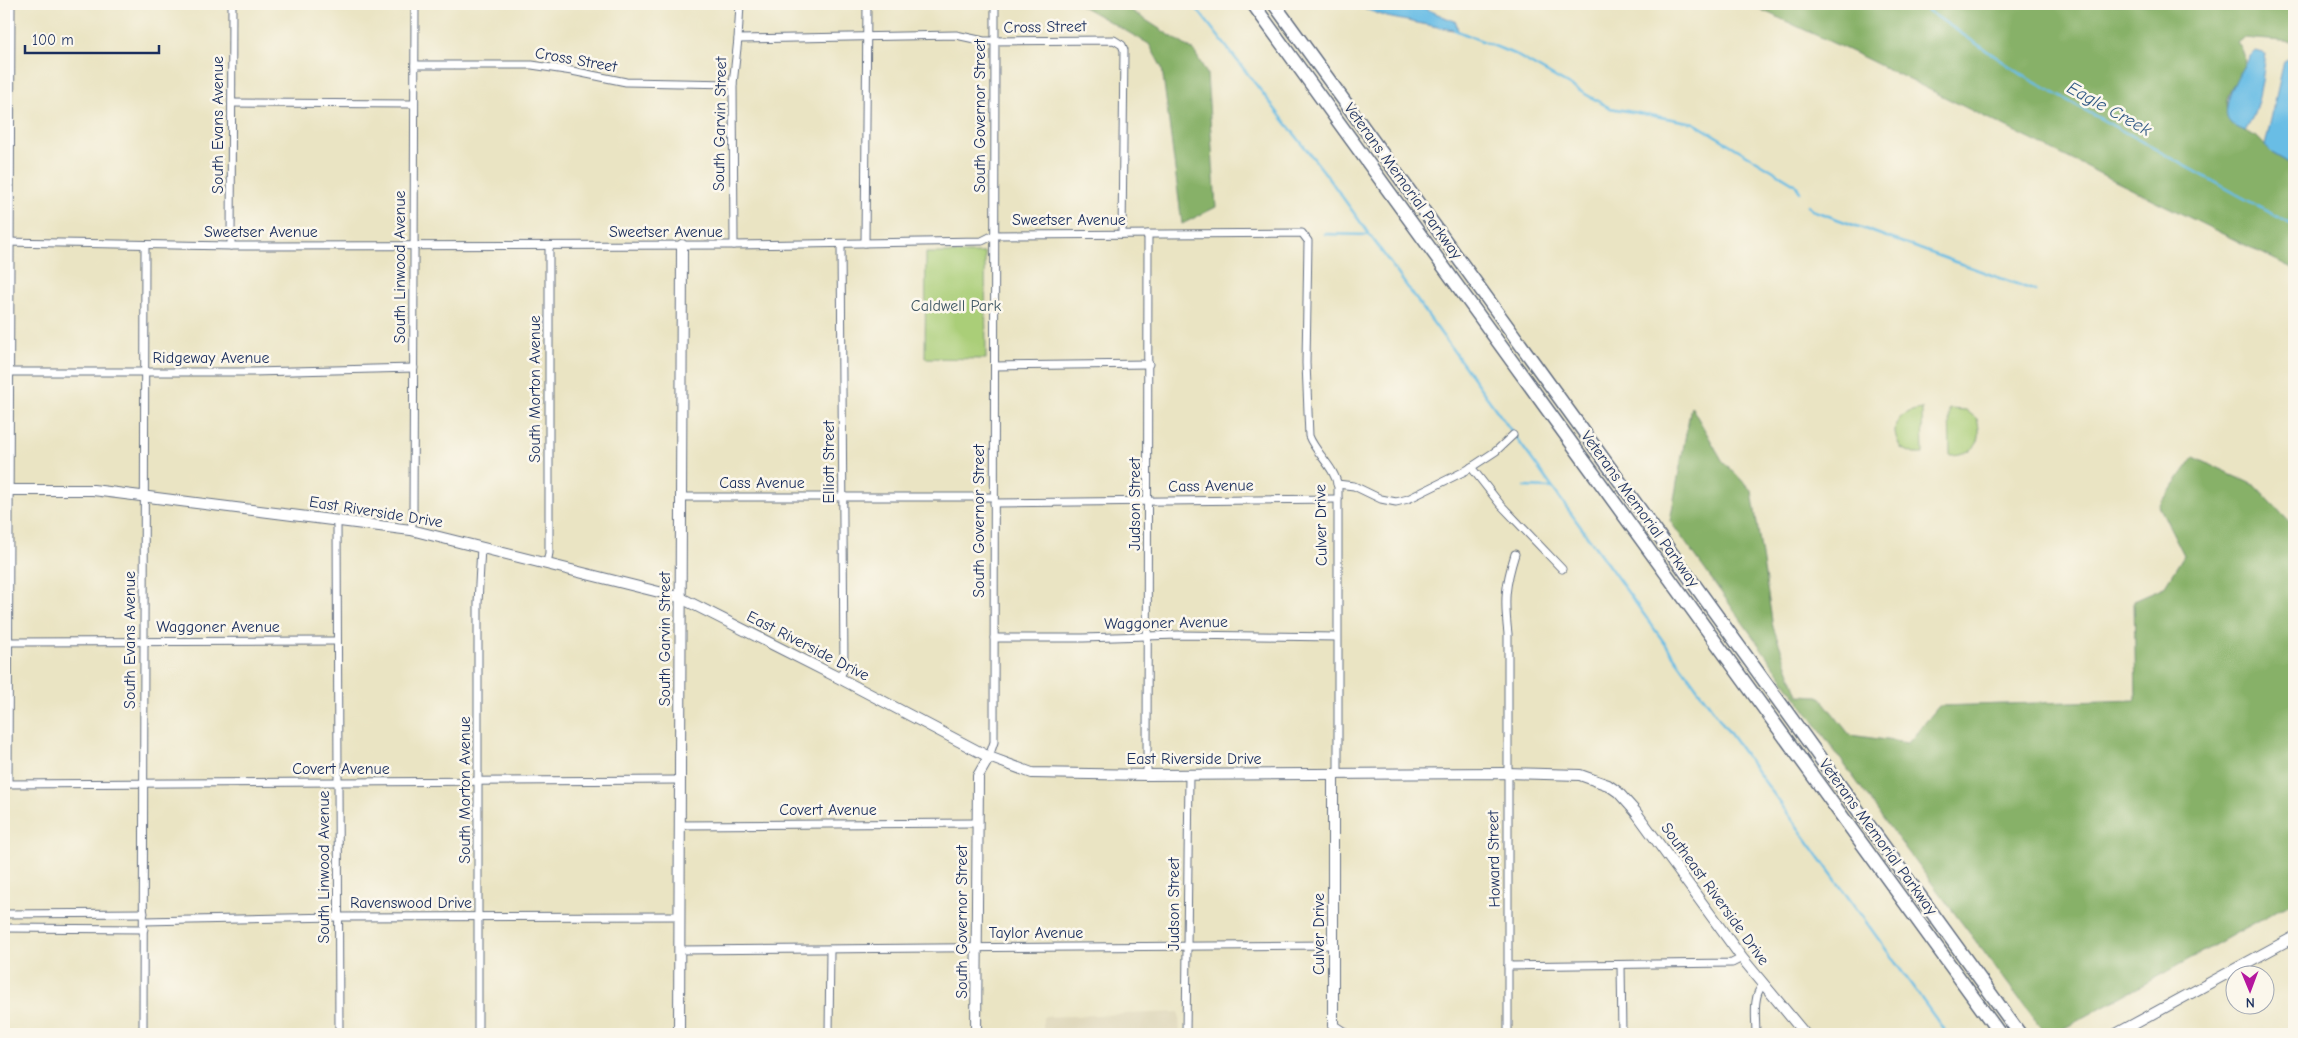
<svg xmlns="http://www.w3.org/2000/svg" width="2298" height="1038" viewBox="0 0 2298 1038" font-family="'Comic Neue',sans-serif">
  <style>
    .built { fill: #dcd4b6 }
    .green { fill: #aace78; stroke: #627e6b }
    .forest { fill: #87b168; stroke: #517063 }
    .water { fill: #69bde5; stroke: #4276a2 }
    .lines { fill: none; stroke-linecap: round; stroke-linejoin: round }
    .stream { stroke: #69bde5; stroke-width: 2.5 }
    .street-casing { stroke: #636e81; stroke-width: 9 }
    .secondary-casing { stroke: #636e81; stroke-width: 12 }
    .highway-casing { stroke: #636e81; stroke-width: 15 }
    .street { stroke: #fff; stroke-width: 7 }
    .secondary { stroke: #fff; stroke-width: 10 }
    .highway { stroke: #fff; stroke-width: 12 }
    .labels { text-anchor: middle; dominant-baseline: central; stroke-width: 5; stroke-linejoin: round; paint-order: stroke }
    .street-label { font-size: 16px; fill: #1b2f5e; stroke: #fbf7ec }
    .park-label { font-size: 16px; fill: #3f5764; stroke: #fbf7ec }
    .water-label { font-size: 18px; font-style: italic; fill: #325a86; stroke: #fbf7ec }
  </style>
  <rect width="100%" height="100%" fill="#fbf7ec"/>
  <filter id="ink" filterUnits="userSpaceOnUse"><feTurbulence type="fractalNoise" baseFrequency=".02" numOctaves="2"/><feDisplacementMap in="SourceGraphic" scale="10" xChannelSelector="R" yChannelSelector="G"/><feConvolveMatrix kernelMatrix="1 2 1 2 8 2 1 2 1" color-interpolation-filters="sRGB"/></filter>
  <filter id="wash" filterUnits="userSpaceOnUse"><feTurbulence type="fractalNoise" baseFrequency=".0096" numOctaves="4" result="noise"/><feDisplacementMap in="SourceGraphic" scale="20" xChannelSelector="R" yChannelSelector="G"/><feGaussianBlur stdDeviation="1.12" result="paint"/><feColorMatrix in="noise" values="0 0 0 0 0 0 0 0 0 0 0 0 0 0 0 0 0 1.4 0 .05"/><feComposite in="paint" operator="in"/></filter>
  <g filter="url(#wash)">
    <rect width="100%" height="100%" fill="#eae4c3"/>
    <!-- built -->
    <g class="built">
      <polygon points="4,4 6,4 4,224"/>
      <polygon points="1179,1012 1180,1034 1043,1034 1043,1017"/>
    </g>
    <!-- green -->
    <g class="green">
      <polygon points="926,253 985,253 986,359 925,358"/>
      <path d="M1922,409V411L1923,454H1914L1901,448C1887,427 1899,411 1922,409Z"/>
      <path d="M1949,409L1966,410L1977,419C1984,444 1974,454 1950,455Z"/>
    </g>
    <!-- forest -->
    <g class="forest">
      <polygon points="1078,4 1121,4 1194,51 1207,74 1216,207 1182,224 1162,68 1149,44"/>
      <path d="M1749,4H2294V42L2243,38L2237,43C2258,65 2229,81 2226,104C2226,110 2230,118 2231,124L2257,137L2272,153L2294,166V269L1863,57Z"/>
      <polygon points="1691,406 1722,460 1752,491 1773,627 1798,695 1819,696 1850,735 1908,743 1939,706 2136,700 2134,600 2164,587 2184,555 2159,506 2194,457 2256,486 2294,527 2294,901 2054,1034 2046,1034 1887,824 1670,521"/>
    </g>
    <!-- water -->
    <g class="water">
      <polygon points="1351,4 1415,4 1456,22 1458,31 1387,17"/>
      <path d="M2255,51L2266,54C2262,79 2260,110 2245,131C2239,128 2229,125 2227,117C2223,101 2243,62 2255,51Z"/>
      <polygon points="2294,56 2294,166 2272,153 2265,146 2284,61"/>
    </g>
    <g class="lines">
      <!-- stream -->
      <g class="stream">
        <polyline points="1193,4 1325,173 1947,1034"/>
        <polyline points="1918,4 2027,78 2294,226"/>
        <polyline points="1197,8 1202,4"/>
        <polyline points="1455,30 1514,54 1610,108 1694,123 1795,184 1800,192"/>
        <polyline points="1808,205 1812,210 2036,291"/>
        <polyline points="1325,234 1368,235"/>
        <polyline points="1524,487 1550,488"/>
      </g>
    </g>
  </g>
  <g filter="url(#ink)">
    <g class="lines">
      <!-- street casing -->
      <g class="street-casing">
        <g id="street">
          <polyline points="738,39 956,35 984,41 1114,40 1122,45 1124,50 1122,234"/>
          <polyline points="415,65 532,65 572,71 626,82 733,84"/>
          <polyline points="232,103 414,104"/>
          <path d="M4,242L231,246L734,245L982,241L994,235L1302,233L1308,241L1306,363L1309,436C1316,454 1335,467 1338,487V773"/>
          <polyline points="865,243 867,4"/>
          <polyline points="734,245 733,84 738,39 740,4"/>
          <polyline points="231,246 232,4"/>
          <polyline points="995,366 1149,364"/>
          <polyline points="10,372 253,372 414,368"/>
          <polyline points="1471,467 1500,504 1562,569"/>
          <polyline points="1337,484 1354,486 1381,499 1396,502 1408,499 1467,470 1496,451 1513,435"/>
          <polyline points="680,497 994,497"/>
          <polyline points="994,503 1338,499"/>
          <polyline points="337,520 339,1034"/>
          <polyline points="411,530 413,519 415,4"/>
          <polyline points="547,563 549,553 549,246"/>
          <polyline points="994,638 1083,638 1178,635 1337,637"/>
          <polyline points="9,642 337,641"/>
          <polyline points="839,678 844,669 841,244"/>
          <polyline points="989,757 994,742 995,4"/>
          <polyline points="1147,775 1148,234"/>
          <polyline points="5,784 679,780"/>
          <polyline points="8,784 11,4"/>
          <polyline points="679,825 977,823"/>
          <polyline points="4,914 144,913"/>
          <polyline points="144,921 338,917 679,916"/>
          <polyline points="4,928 144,929"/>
          <polyline points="679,950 1334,945"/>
          <polyline points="1621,965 1622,1034"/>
          <polyline points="1508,966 1732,963 1742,958"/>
          <polyline points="143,1034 145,245"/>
          <polyline points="478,1034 478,603 481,547"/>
          <polyline points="829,1034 830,950"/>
          <polyline points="1186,1034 1189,774"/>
          <path d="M1508,1034V634C1504,600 1505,586 1515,554"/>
          <path d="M1756,1034C1756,1020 1752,995 1763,985"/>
        </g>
      </g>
      <!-- secondary casing -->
      <g class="secondary-casing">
        <g id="secondary">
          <polyline points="4,490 93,490 411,530 679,597 839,678 989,757 1032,773 1147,775 1507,773 1580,775 1608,785 1618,792 1635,811 1742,958 1805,1034"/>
          <polyline points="1333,774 1333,1026 1345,1034"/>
          <polyline points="679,1034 682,245"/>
          <polyline points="976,1034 978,776 989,757"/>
          <polyline points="2116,1034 2294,937"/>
        </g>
      </g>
      <!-- highway casing -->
      <g class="highway-casing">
        <g id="highway">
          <polyline points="1253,4 2000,1034"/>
          <polyline points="1274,4 2020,1034"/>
        </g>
      </g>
      <!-- street -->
      <use href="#street" class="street"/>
      <!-- secondary -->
      <use href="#secondary" class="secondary"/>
      <!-- highway -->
      <use href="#highway" class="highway"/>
    </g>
  </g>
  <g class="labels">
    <!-- street labels -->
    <g class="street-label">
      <text transform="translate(1045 27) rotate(-1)">Cross Street</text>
      <text transform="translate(576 60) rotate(10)">Cross Street</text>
      <text transform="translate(980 116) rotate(-90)">South Governor Street</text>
      <text transform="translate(720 124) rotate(-89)">South Garvin Street</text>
      <text transform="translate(218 125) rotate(-90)">South Evans Avenue</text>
      <text transform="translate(1403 181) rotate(54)">Veterans Memorial Parkway</text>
      <text x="1069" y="220">Sweetser Avenue</text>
      <text x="261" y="232">Sweetser Avenue</text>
      <text x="666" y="232">Sweetser Avenue</text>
      <text transform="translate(400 267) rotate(-90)">South Linwood Avenue</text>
      <text x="211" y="358">Ridgeway Avenue</text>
      <text transform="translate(535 389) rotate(-90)">South Morton Avenue</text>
      <text transform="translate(829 462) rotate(-90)">Elliott Street</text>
      <text x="762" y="483">Cass Avenue</text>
      <text transform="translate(1211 486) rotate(-1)">Cass Avenue</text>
      <text transform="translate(1135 504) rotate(-90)">Judson Street</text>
      <text transform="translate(1640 509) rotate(54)">Veterans Memorial Parkway</text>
      <text transform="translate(376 512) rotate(9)">East Riverside Drive</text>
      <text transform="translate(979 521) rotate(-90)">South Governor Street</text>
      <text transform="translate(1321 525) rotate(-91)">Culver Drive</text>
      <text transform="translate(1166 623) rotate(-1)">Waggoner Avenue</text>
      <text x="218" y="627">Waggoner Avenue</text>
      <text transform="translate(665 639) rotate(-90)">South Garvin Street</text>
      <text transform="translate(130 640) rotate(-90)">South Evans Avenue</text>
      <text transform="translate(808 646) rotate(27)">East Riverside Drive</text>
      <text x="1194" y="759">East Riverside Drive</text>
      <text x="341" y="769">Covert Avenue</text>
      <text transform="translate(465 790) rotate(-90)">South Morton Avenue</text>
      <text x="828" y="810">Covert Avenue</text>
      <text transform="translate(1878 837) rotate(54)">Veterans Memorial Parkway</text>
      <text transform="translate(1494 859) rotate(-91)">Howard Street</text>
      <text transform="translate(324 867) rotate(-90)">South Linwood Avenue</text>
      <text transform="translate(1715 894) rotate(54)">Southeast Riverside Drive</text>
      <text x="411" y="903">Ravenswood Drive</text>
      <text transform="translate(1174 904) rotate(-90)">Judson Street</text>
      <text transform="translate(962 922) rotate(-90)">South Governor Street</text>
      <text x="1036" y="933">Taylor Avenue</text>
      <text transform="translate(1319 934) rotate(-90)">Culver Drive</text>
    </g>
    <!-- park labels -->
    <g class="park-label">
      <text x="956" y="306">Caldwell Park</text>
    </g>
    <!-- water labels -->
    <g class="water-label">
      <text transform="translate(2109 109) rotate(29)">Eagle Creek</text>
    </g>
  </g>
  <!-- margin -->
  <rect width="2298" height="1038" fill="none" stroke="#fbf7ec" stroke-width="20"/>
  <!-- north arrow -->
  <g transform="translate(2250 990) rotate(179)"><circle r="24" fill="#fbf7ec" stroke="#a1a7b3"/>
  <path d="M0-4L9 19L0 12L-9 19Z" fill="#b5179e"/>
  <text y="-8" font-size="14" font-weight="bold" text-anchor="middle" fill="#1b2f5e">N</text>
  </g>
  <!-- scale -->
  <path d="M25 45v8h134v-8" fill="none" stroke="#1b2f5e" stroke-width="2.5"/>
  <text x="32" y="45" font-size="15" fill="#1b2f5e" stroke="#fbf7ec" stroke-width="4" paint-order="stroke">100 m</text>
</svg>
